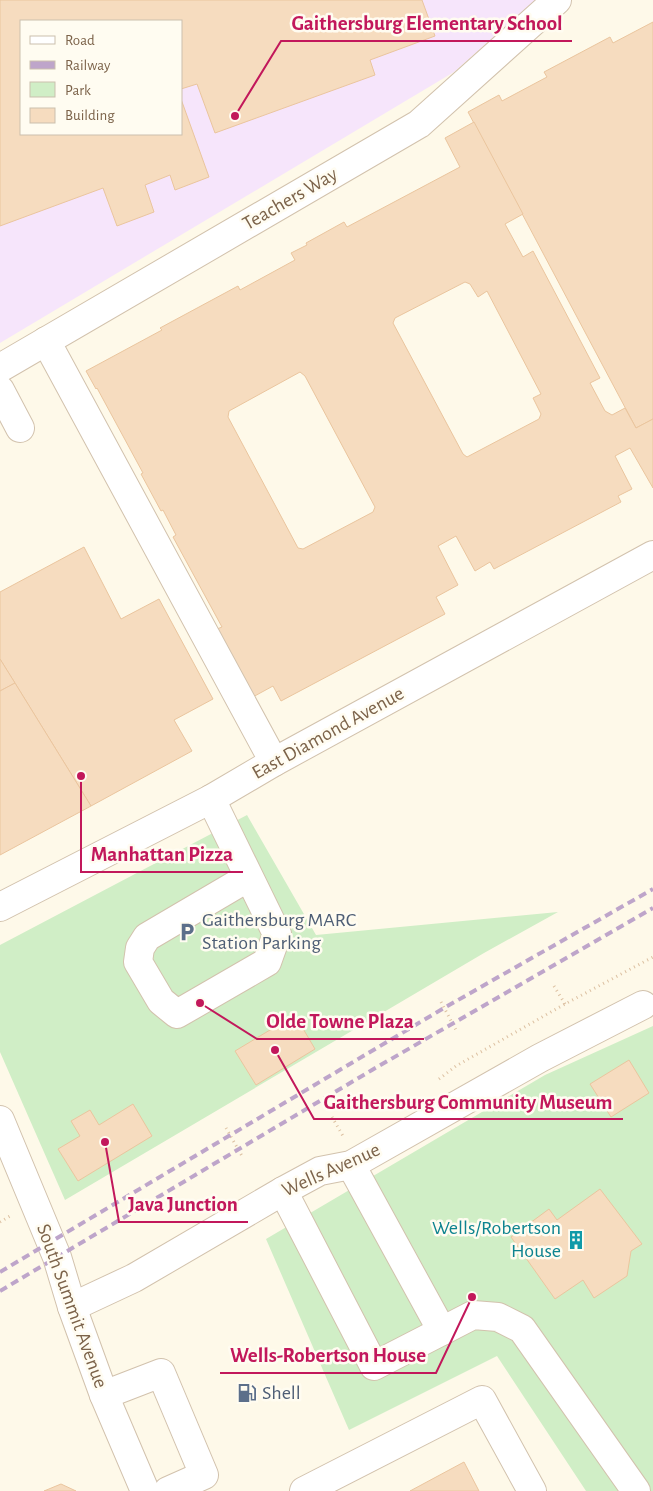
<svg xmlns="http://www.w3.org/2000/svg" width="653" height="1491" viewBox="0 0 653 1491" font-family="'Alegreya Sans',sans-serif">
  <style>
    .education { fill: #f6e5fb; fill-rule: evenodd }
    .green { fill: #d0eec6 }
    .building { fill: #f6dcbf; stroke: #eac59e; fill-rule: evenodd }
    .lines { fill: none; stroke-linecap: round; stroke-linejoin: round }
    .minor-casing { stroke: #d2c2ad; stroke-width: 30 }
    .path { stroke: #dcc0a1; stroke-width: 3; stroke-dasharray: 1 4; stroke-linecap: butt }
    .minor { stroke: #fff; stroke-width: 28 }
    .rail { stroke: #bea5ca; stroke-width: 4; stroke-dasharray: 8 5; stroke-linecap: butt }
    .labels { text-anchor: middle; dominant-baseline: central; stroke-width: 5; stroke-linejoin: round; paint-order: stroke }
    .street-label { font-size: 20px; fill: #7c634a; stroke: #fffcf1 }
    .service-label { font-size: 20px; fill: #4e5e75; stroke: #fffcf1; text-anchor: start }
    .culture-label { font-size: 20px; fill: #0d838f; stroke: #fffcf1; text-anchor: end }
    .leader { fill: none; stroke: #c2185b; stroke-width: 2 }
    .callout-dot { fill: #c2185b; stroke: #fffcf1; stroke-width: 2 }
    .callout-label { font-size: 21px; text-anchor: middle; font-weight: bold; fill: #c2185b; stroke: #fffcf1; stroke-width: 5; stroke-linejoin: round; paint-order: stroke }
  </style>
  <rect width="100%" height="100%" fill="#fef9e9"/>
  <!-- education -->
  <path class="education" d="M0,0H535L454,72L0,343ZM21,21H181V134H21Z"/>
  <!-- green -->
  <g class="green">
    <polygon points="247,815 316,935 558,912 484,953 65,1200 0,1052 0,945"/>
    <polygon points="653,1026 653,1491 586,1491 497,1356 349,1430 266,1239 545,1075"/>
  </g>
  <!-- building -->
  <g class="building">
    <polygon points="0,0 422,0 435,36 370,60 375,75 215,133 197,84 181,89 181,21 21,21 21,134 181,134 181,99 209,177 175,190 170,175 145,185 154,212 117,226 103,188 0,226"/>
    <polygon points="653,22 653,419 636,428 468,112 499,95 502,101 547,77 544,72 610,37 613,43"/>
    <path d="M474,122L523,214L505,224L523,257L533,251L600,378L590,383L605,411L612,415L625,408L636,428L653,419V488L630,448L615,456L632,489L618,496L621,502L494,569L490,562L475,571L456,536L438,546L458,585L436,597L445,614L281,701L273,686L251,698L217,629L222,627L173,537L176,535L163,510L161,511L141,474L143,473L97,388L96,389L86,371L162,330L160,328L238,286L240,290L295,260L291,253L307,245L306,243L344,222L347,227L460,167L445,138ZM465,282L470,284L478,297L487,291L541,394L533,398L541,414L539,419L467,457L463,454L393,323L395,318ZM300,372L305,376L375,507L373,512L303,549L298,548L228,417L229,411Z"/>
    <polygon points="84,547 121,619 159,599 213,699 174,720 192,751 91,806 0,659 0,592"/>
    <polygon points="0,659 15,683 0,691"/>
    <polygon points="15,683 91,806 0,855 0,691"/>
    <polygon points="295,1015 315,1049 256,1085 235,1051"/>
    <polygon points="629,1060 649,1093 611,1117 590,1084"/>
    <polygon points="133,1104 152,1136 78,1181 58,1149 80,1136 71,1121 90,1110 99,1125"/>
    <polygon points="600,1189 642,1244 631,1251 627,1276 594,1298 583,1280 555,1299 511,1237 549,1209 557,1220"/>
    <polygon points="464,1462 479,1491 410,1491"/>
    <polygon points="61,1484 76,1491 44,1491"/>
  </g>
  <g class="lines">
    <!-- minor casing -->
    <g class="minor-casing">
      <g id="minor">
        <polyline points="46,341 274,762"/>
        <polyline points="0,368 419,124 557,0"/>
        <polyline points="0,390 20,428"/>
        <polyline points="211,799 277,934 267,962 177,1014 161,1001 138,962 140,948 147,937 249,877"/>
        <polyline points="0,907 211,799 274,762 653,555"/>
        <polyline points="0,1120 57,1257 72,1307 104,1395 145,1491"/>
        <polyline points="351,1165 442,1331"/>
        <polyline points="283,1191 374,1366 473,1315 498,1317 522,1329 636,1491"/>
        <polyline points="72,1307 134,1278 283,1191 320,1171 351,1165 540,1058 643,1005"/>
        <polyline points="104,1395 161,1373 204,1475 168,1491"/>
        <polyline points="304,1491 482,1400 532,1491"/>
      </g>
    </g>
    <!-- path -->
    <g class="path">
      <polyline points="554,986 565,1004"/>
      <polyline points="441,1002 456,1030"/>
      <polyline points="439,1079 456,1066 565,1004 653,957"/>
      <polyline points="332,1117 343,1136"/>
      <polyline points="226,1128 242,1156"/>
      <polyline points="0,1222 10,1216"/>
    </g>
    <!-- minor -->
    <use href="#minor" class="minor"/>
    <!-- rail -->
    <g class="rail">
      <polyline points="0,1272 444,1008 653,889"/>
      <polyline points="0,1291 372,1070 653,908"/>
    </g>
  </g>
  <!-- icons -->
  <defs>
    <g id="parking-bare" transform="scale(1.5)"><path d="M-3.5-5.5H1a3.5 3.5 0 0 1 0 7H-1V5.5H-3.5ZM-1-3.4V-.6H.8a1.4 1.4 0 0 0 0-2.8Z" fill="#5c6f8a" stroke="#fffcf1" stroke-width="2.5" paint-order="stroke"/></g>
    <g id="building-bare" transform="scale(1.5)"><path d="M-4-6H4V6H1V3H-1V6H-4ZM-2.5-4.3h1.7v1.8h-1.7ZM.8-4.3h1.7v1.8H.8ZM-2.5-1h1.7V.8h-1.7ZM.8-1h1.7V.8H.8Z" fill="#0f9aa8" stroke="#fffcf1" stroke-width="2.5" paint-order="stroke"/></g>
    <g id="fuel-bare" transform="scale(1.5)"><path d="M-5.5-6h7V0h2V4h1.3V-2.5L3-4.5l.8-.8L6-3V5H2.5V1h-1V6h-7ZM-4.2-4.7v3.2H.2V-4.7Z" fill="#5c6f8a" stroke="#fffcf1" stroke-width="2.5" paint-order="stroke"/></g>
  </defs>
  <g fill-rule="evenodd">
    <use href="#parking-bare" x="187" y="932"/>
    <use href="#building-bare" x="576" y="1240"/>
    <use href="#fuel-bare" x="247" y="1393"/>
  </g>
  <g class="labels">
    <!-- street labels -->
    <g class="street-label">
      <text transform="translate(290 199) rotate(-30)">Teachers Way</text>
      <text transform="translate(328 733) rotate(-29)">East Diamond Avenue</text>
      <text transform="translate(331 1170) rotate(-24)">Wells Avenue</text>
      <text transform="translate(72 1306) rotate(70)">South Summit Avenue</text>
    </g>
    <!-- service labels -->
    <g class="service-label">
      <text x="202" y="920">Gaithersburg MARC<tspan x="202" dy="23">Station Parking</tspan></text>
      <text x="262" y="1393">Shell</text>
    </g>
    <!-- culture labels -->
    <g class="culture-label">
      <text x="561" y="1228">Wells/Robertson<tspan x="561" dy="23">House</tspan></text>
    </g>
  </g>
  <!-- callouts -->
  <path class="leader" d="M235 116L281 41H572M81 776L81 872H243M200 1003L257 1039H424M275 1050L314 1119H623M105 1142L119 1222H248M472 1297L436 1373H220"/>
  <g class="callout-dot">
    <circle cx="235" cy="116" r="5"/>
    <circle cx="81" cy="776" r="5"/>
    <circle cx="200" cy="1003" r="5"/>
    <circle cx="275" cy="1050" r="5"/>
    <circle cx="105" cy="1142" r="5"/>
    <circle cx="472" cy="1297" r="5"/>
  </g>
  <g class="callout-label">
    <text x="427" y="30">Gaithersburg Elementary School</text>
    <text x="162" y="861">Manhattan Pizza</text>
    <text x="340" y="1028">Olde Towne Plaza</text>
    <text x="468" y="1109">Gaithersburg Community Museum</text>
    <text x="183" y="1211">Java Junction</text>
    <text x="328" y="1362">Wells-Robertson House</text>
  </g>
  <!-- legend -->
  <rect x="20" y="20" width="162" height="115" fill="#fffcf1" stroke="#cbbfae"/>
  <rect x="30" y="36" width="25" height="8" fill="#ffffff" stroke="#cbbfae"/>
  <text x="65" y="45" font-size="15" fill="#7c634a">Road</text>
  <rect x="30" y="61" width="25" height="8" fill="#bea5ca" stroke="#cbbfae"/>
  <text x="65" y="70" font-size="15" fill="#7c634a">Railway</text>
  <rect x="30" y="82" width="25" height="15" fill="#d0eec6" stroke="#cbbfae"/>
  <text x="65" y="95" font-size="15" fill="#7c634a">Park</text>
  <rect x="30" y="108" width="25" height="15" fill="#f6dcbf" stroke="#cbbfae"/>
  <text x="65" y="120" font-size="15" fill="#7c634a">Building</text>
</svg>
